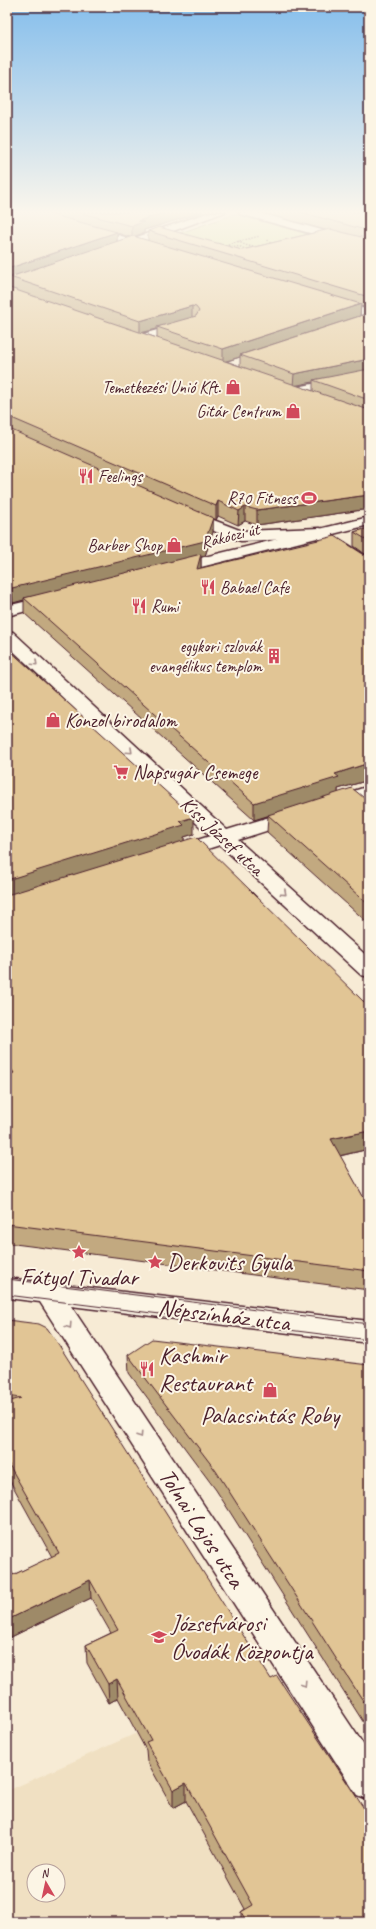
<svg xmlns="http://www.w3.org/2000/svg" width="376" height="1929" viewBox="0 0 376 1929" font-family="Caveat,sans-serif">
  <style>
    .built { fill: #f0e0c2; fill-rule: evenodd }
    .green { fill: #d0dc8f; stroke: #8d7e5d }
    .lines { fill: none; stroke-linecap: round; stroke-linejoin: round }
    .minor-casing { stroke: #4a1f2b; stroke-width: 3 }
    .major-casing { stroke: #4a1f2b; stroke-width: 3 }
    .path { stroke: #4a1f2b; stroke-width: 1.5; stroke-dasharray: 1.5 1.5; stroke-linecap: butt }
    .minor { fill: #fcf5e5; fill-rule: evenodd }
    .major { fill: #fcf5e5; fill-rule: evenodd }
    .tram { stroke: #4a1f2b; stroke-width: 1 }
    .wall { fill: #c2a980; stroke: #4a1f2b; fill-rule: evenodd }
    .shaded-wall { fill: #9e8a68; stroke: #4a1f2b }
    .building { fill: #e1c595; stroke: #4a1f2b }
    .oneway { stroke: #a38a88 }
    .labels { text-anchor: middle; dominant-baseline: central; stroke-width: 4; stroke-linejoin: round; paint-order: stroke }
    .far-poi-label { font-size: 17px; fill: #4a1f2b; stroke: #fcf5e5; text-anchor: end }
    .far-street-label { font-size: 17px; fill: #4a1f2b; stroke: #fcf5e5 }
    .poi-label { font-size: 20px; fill: #4a1f2b; stroke: #fcf5e5; text-anchor: start }
    .street-label { font-size: 20px; fill: #4a1f2b; stroke: #fcf5e5 }
    .near-poi-label { font-size: 24px; fill: #4a1f2b; stroke: #fcf5e5; text-anchor: start }
    .near-street-label { font-size: 24px; fill: #4a1f2b; stroke: #fcf5e5 }
  </style>
  <rect width="100%" height="100%" fill="#f7ebd5"/>
  <filter id="ink" filterUnits="userSpaceOnUse"><feTurbulence type="fractalNoise" baseFrequency=".025" numOctaves="2"/><feDisplacementMap in="SourceGraphic" scale="8" xChannelSelector="R" yChannelSelector="G"/><feConvolveMatrix kernelMatrix="1 2 1 2 8 2 1 2 1" color-interpolation-filters="sRGB"/></filter>
  <g filter="url(#ink)">
    <!-- built -->
    <path class="built" d="M256,1675L344,1922H7V1791L137,1733ZM34,1871H58V1895H34Z"/>
    <!-- green -->
    <polygon class="green" points="235,214 369,251 369,308 154,242"/>
    <g class="lines">
      <!-- minor casing -->
      <g class="minor-casing">
        <g id="minor">
          <polygon points="210,212 225,212 143,242 156,245 157,247 156,249 152,250 84,232 83,230 88,227 136,240 137,237"/>
          <polygon points="239,212 256,212 369,243 369,249 240,214"/>
          <polygon points="332,299 369,310 369,317 328,304 326,302 328,300"/>
          <polygon points="185,322 191,326 189,329 140,343 134,339 136,336"/>
          <polygon points="369,372 369,380 293,396 287,392 293,388"/>
          <polygon points="185,509 242,531 320,528 325,530 369,558 369,570 363,568 317,538 241,541 223,535 180,516 178,513 180,510"/>
          <polygon points="7,631 13,632 227,830 289,811 296,809 303,811 306,815 303,819 238,840 369,958 369,977 361,975 220,845 176,859 169,857 166,853 169,849 210,836 7,645"/>
          <polygon points="369,786 369,798 333,810 326,808 323,804 326,800"/>
          <polygon points="7,1278 369,1321 369,1343 71,1306 369,1753 369,1800 357,1795 40,1302 7,1298"/>
        </g>
      </g>
      <!-- major casing -->
      <g class="major-casing">
        <g id="major">
          <polygon points="369,517 369,525 173,574 167,572 165,569 167,566"/>
          <polygon points="52,595 58,597 60,600 58,603 7,616 7,606"/>
        </g>
      </g>
      <!-- path -->
      <g class="path">
        <path d="M238,241C247,248 260,248 270,243L267,239"/>
        <polyline points="219,244 241,247 249,251"/>
        <polyline points="228,244 260,236"/>
      </g>
      <!-- minor -->
      <use href="#minor" class="minor"/>
      <!-- major -->
      <use href="#major" class="major"/>
      <!-- tram -->
      <g class="tram">
        <polyline points="7,1279 369,1324"/>
        <polyline points="7,1295 369,1340"/>
      </g>
    </g>
    <!-- wall -->
    <g class="wall">
      <path d="M7,212H203L144,230V233L134,237L148,241V231L242,250L326,230L260,212H369V309L361,306L360,316L369,313V509L257,525L245,521L238,525L218,516L216,520L213,518V532L205,556L201,557V568L363,554L368,556L354,546V532L369,528V780L338,789V793L369,802V924L267,832L268,816L254,820L24,613V600L13,603L7,597V287L10,288V280H7ZM117,233L130,237L117,242ZM157,329V338L142,333ZM240,357V366L226,361H228ZM313,382V391L297,386Z"/>
      <polygon points="7,648 194,834 184,837 184,841 363,1001 369,1005 369,1149 340,1156 369,1207 369,1290 7,1243"/>
      <polygon points="7,1320 369,1922 241,1922 241,1912 245,1909 186,1801 173,1808 147,1761 146,1750 118,1698 109,1703 87,1663 86,1645 111,1633 91,1598 7,1639 7,1561 13,1575 52,1557 9,1479 7,1480"/>
      <polygon points="128,1355 369,1365 369,1731 216,1490 129,1373"/>
    </g>
    <!-- shaded-wall -->
    <g class="shaded-wall">
      <polygon points="167,212 203,212 144,230 144,233 132,237 132,226 138,221"/>
      <polygon points="117,232 117,243 10,277 10,280 7,280 7,269"/>
      <polygon points="361,304 360,316 240,355 240,357 223,362 223,349"/>
      <polygon points="192,306 192,319 157,327 157,329 140,333 140,321"/>
      <polygon points="369,359 369,371 313,380 313,382 293,386 294,374"/>
      <polygon points="369,495 369,509 257,525 257,510"/>
      <polygon points="218,501 218,516 216,520 216,506"/>
      <polygon points="245,507 245,521 238,525 239,511"/>
      <polygon points="213,518 213,532 205,556 201,557 201,569 24,598 24,600 13,603 12,588"/>
      <polygon points="369,763 369,780 338,789 338,794 254,820 254,803 335,774"/>
      <polygon points="194,817 194,834 184,837 184,842 7,897 7,880"/>
      <polygon points="369,1131 369,1149 330,1158 331,1139"/>
      <polygon points="7,1461 9,1479 7,1480"/>
      <polygon points="90,1580 91,1598 7,1639 7,1620"/>
      <polygon points="117,1679 118,1698 109,1703 108,1684"/>
      <polygon points="186,1783 186,1801 173,1808 173,1790"/>
    </g>
    <!-- building -->
    <g class="building">
      <polygon points="7,212 42,212 117,232 7,269"/>
      <polygon points="77,212 167,212 138,221 144,222 132,226"/>
      <polygon points="300,212 369,212 369,231"/>
      <polygon points="159,227 242,250 330,229 369,239 369,297 148,231"/>
      <polygon points="133,236 361,304 223,349 157,327 196,316 199,311 196,307 192,306 140,321 10,277"/>
      <polygon points="7,287 369,410 369,495 257,510 245,507 239,511 218,501 216,506 7,416"/>
      <polygon points="369,313 369,359 294,374 240,355"/>
      <polygon points="369,369 369,400 313,380"/>
      <polygon points="7,428 213,518 205,541 12,588 7,583"/>
      <polygon points="369,528 369,541 354,532"/>
      <polygon points="335,536 363,554 369,556 369,763 335,774 339,777 254,803 24,598 201,554 197,569"/>
      <polygon points="7,648 194,817 180,821 184,825 7,880"/>
      <polygon points="352,788 369,802 369,905 268,815"/>
      <polygon points="196,837 363,1001 369,1005 369,1131 331,1139 369,1207 369,1271 7,1224 7,1075 14,1073 7,1063 7,895"/>
      <polygon points="7,1320 39,1324 47,1328 59,1345 271,1679 277,1676 369,1816 369,1922 247,1922 241,1912 253,1905 186,1783 173,1790 146,1742 151,1740 117,1679 108,1684 86,1645 118,1630 90,1580 7,1620 7,1561 13,1575 59,1553 7,1461 7,1402 21,1398 7,1396"/>
      <polygon points="152,1339 369,1365 369,1710 216,1471 128,1355"/>
    </g>
    <!-- one-way arrows -->
    <defs><path id="oneway-chevron" d="M-2-3.5L2.5 0L-2 3.5" fill="none" stroke-width="1.6" stroke-linecap="round" stroke-linejoin="round"/></defs>
    <g class="oneway">
      <use href="#oneway-chevron" transform="translate(35 663) rotate(43)"/>
      <use href="#oneway-chevron" transform="translate(130 751) rotate(43)"/>
      <use href="#oneway-chevron" transform="translate(284 893) rotate(42)"/>
      <use href="#oneway-chevron" transform="translate(69 1326) rotate(57)"/>
      <use href="#oneway-chevron" transform="translate(140 1435) rotate(57)"/>
      <use href="#oneway-chevron" transform="translate(304 1684) rotate(57)"/>
    </g>
  </g>
  <!-- sky -->
  <linearGradient id="sky" x2="0" y2="1"><stop stop-color="#85beec"/><stop offset="0.44" stop-color="#fbf6ec"/><stop offset="1" stop-color="#fbf6ec" stop-opacity="0"/></linearGradient>
  <rect width="376" height="482" fill="url(#sky)"/>
  <!-- icons -->
  <defs>
    <g id="shop-bare" transform="scale(1.2)"><path d="M-5-2.5h2.3a2.7 3.5 0 0 1 5.4 0H5L5.5 6h-11ZM-1.5-2.5h3a1.5 2.3 0 0 0-3 0Z" fill="#d1495b" stroke="#fcf5e5" stroke-width="2.5" paint-order="stroke"/></g>
    <g id="restaurant-bare" transform="scale(1.2)"><path d="M-5-6h1v4h1v-4h1v4h1v-4h1v5L-1.5 .5V6h-2V.5L-5-1ZM5-6V6H3V1.5H1.5Q1.5-4 5-6Z" fill="#d1495b" stroke="#fcf5e5" stroke-width="2.5" paint-order="stroke"/></g>
    <g id="stadium-bare" transform="scale(1.2)"><path d="M0-5a6.5 5 0 1 0 0 10a6.5 5 0 1 0 0-10ZM-3.5-1.8h7v3.6h-7Z" fill="#d1495b" stroke="#fcf5e5" stroke-width="2.5" paint-order="stroke"/></g>
    <g id="building-bare" transform="scale(1.2)"><path d="M-4-6H4V6H1V3H-1V6H-4ZM-2.5-4.3h1.7v1.8h-1.7ZM.8-4.3h1.7v1.8H.8ZM-2.5-1h1.7V.8h-1.7ZM.8-1h1.7V.8H.8Z" fill="#d1495b" stroke="#fcf5e5" stroke-width="2.5" paint-order="stroke"/></g>
    <g id="supermarket-bare" transform="scale(1.2)"><path d="M-6-5.5h2.5l.6 2H6L4.5 2H-2.5L-4.4-4H-6ZM-1.5 3.2a1.3 1.3 0 1 0 .1 0ZM3 3.2a1.3 1.3 0 1 0 .1 0Z" fill="#d1495b" stroke="#fcf5e5" stroke-width="2.5" paint-order="stroke"/></g>
    <g id="sight-bare" transform="scale(1.2)"><path d="M0-6L1.8-2.2L6-1.7L2.9 1.2L3.7 5.4L0 3.3L-3.7 5.4L-2.9 1.2L-6-1.7L-1.8-2.2Z" fill="#d1495b" stroke="#fcf5e5" stroke-width="2.5" paint-order="stroke"/></g>
    <g id="school-bare" transform="scale(1.2)"><path d="M0-5L7-2L0 1L-7-2ZM-4 1L0 2.5L4 1V4Q0 6-4 4Z" fill="#d1495b" stroke="#fcf5e5" stroke-width="2.5" paint-order="stroke"/></g>
  </defs>
  <g fill-rule="evenodd">
    <use href="#shop-bare" x="233" y="387"/>
    <use href="#shop-bare" x="293" y="411"/>
    <use href="#restaurant-bare" x="86" y="476"/>
    <use href="#stadium-bare" x="309" y="498"/>
    <use href="#shop-bare" x="174" y="545"/>
    <use href="#restaurant-bare" x="208" y="587"/>
    <use href="#restaurant-bare" x="139" y="606"/>
    <use href="#building-bare" x="274" y="656"/>
    <use href="#shop-bare" x="53" y="720"/>
    <use href="#supermarket-bare" x="121" y="772"/>
    <use href="#sight-bare" x="79" y="1252"/>
    <use href="#sight-bare" x="155" y="1262"/>
    <use href="#restaurant-bare" x="147" y="1369"/>
    <use href="#shop-bare" x="270" y="1390"/>
    <use href="#school-bare" x="159" y="1637"/>
  </g>
  <g class="labels">
    <!-- far-poi labels -->
    <g class="far-poi-label">
      <text x="221" y="387">Temetkezési Unió Kft.</text>
      <text x="281" y="411">Gitár Centrum</text>
      <text x="98" y="476" text-anchor="start">Feelings</text>
      <text x="297" y="498">R70 Fitness</text>
      <text x="162" y="545">Barber Shop</text>
      <text x="220" y="587" text-anchor="start">Babael Cafe</text>
      <text x="151" y="606" text-anchor="start">Rumi</text>
      <text x="262" y="646">egykori szlovák<tspan x="262" dy="20">evangélikus templom</tspan></text>
    </g>
    <!-- far-street labels -->
    <g class="far-street-label">
      <text transform="translate(230 536) rotate(-14)">Rákóczi út</text>
    </g>
    <!-- poi labels -->
    <g class="poi-label">
      <text x="65" y="720">Konzol birodalom</text>
      <text x="133" y="772">Napsugár Csemege</text>
    </g>
    <!-- street labels -->
    <g class="street-label">
      <text transform="translate(222 836) rotate(43)">Kiss József utca</text>
    </g>
    <!-- near-poi labels -->
    <g class="near-poi-label">
      <text x="167" y="1262">Derkovits Gyula</text>
      <text x="79" y="1277" text-anchor="middle">Fátyol Tivadar</text>
      <text x="159" y="1355">Kashmir<tspan x="159" dy="28">Restaurant</tspan></text>
      <text x="270" y="1415" text-anchor="middle">Palacsintás Roby</text>
      <text x="171" y="1623">Józsefvárosi<tspan x="171" dy="28">Óvodák Központja</tspan></text>
    </g>
    <!-- near-street labels -->
    <g class="near-street-label">
      <text transform="translate(224 1315) rotate(7)">Népszínház utca</text>
      <text transform="translate(202 1528) rotate(57)">Tolnai Lajos utca</text>
    </g>
  </g>
  <!-- margin -->
  <rect width="376" height="1929" fill="none" stroke="#fcf5e5" stroke-width="24"/>
  <rect x="12" y="12" width="352" height="1905" fill="none" stroke="#4a1f2b" stroke-width="1.5" filter="url(#ink)"/>
  <!-- north arrow -->
  <g transform="translate(46 1883) rotate(351)"><circle r="19" fill="#fcf5e5" stroke="#b59f9b"/>
  <path d="M0-3L7 15L0 10L-7 15Z" fill="#d1495b"/>
  <text y="-6" font-size="11" font-weight="bold" text-anchor="middle" fill="#4a1f2b">N</text>
  </g>
</svg>
